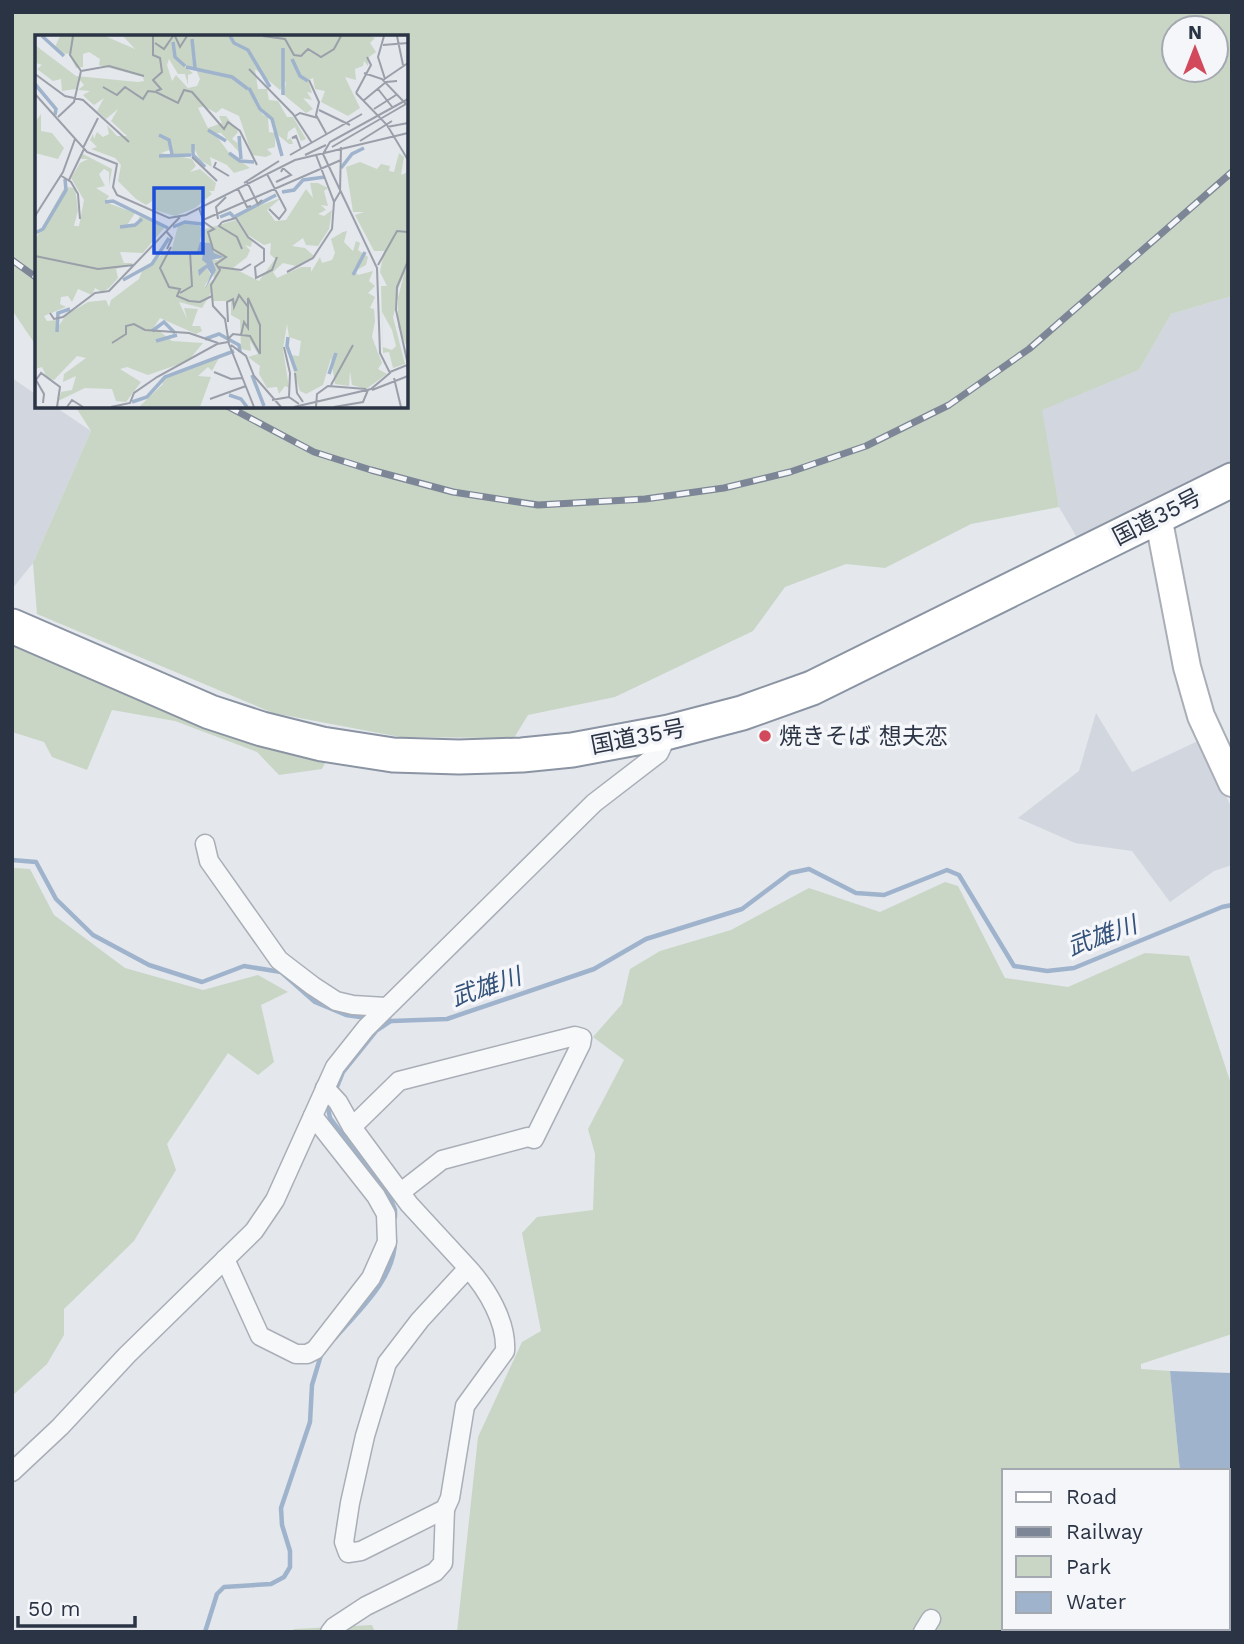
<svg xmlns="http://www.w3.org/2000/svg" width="1244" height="1644" viewBox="0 0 1244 1644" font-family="'Work Sans','Noto Sans JP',sans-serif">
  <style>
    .built { fill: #d2d6de }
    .green { fill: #c9d6c5; fill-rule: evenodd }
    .water { fill: #9fb4cc }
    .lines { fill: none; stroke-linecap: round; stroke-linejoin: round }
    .stream { stroke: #9fb4cc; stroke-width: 4.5 }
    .street-casing { stroke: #a9aeb7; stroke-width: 21 }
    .secondary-casing { stroke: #a9aeb7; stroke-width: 30 }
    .highway-casing { stroke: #8b94a3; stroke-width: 37 }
    .street { stroke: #f7f8fa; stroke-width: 18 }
    .secondary { stroke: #fff; stroke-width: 26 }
    .highway { stroke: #fff; stroke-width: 33 }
    .rail-casing { stroke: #7d8696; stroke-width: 7 }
    .rail { stroke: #f4f6f9; stroke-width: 4.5; stroke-dasharray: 13; stroke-linecap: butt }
    .poi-dot { fill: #d1495b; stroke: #f4f6f9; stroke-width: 2.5 }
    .labels { text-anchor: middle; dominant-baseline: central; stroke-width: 7; stroke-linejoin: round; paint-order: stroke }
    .street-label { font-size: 23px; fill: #2b3445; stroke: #f4f6f9 }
    .poi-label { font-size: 23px; fill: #2b3445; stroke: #f4f6f9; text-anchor: start }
    .water-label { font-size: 24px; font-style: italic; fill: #34527a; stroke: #f4f6f9 }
    .inset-river { fill: none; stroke: #9fb4cc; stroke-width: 3.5 }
    .inset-road { fill: none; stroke: #9a9fa9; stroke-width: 2 }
    .view { fill: #1d4ed8; fill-opacity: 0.15; stroke: #1d4ed8; stroke-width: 3.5 }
    .inset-edge { fill: none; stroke: #2b3445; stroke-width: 3.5 }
  </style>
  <rect width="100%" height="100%" fill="#e4e7ec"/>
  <!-- built -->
  <g class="built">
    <polygon points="1232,296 1232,464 1079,541 1059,507 1041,410 1139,370 1171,314"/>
    <polygon points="12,378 37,395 37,406 54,406 91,431 33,563 12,589"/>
    <polygon points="1096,713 1132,772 1200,740 1232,809 1232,865 1214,871 1170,902 1132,851 1075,843 1018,818 1079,771"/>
  </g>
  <!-- green -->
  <g class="green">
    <path d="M12,12H1232V296L1171,314L1139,370L1042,410L1059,507L971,524L885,568L846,564L785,587L753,631L615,697L528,715L514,738L400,737L273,713L37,614L33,563L91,431L75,406H406V37H37V347L12,310ZM1216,28V70H1174V28Z"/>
    <polygon points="12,641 327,759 322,769 279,775 257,752 175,721 112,710 87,770 52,757 44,742 12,732"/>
    <polygon points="15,868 30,869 54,915 125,968 203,990 258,975 288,992 261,1005 274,1062 258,1075 228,1053 167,1144 176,1170 134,1241 64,1309 64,1335 47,1364 12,1396 12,869"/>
    <polygon points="945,882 958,886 1005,978 1068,987 1145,953 1189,956 1232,1087 1232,1334 1141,1364 1141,1369 1170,1371 1180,1471 1004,1471 1004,1628 1228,1628 1228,1626 1232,1628 1232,1632 457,1632 478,1437 522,1342 541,1331 522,1233 537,1217 593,1210 595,1154 588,1129 624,1060 593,1037 622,1004 630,969 660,951 731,930 809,888 880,912"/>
    <polygon points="372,1625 375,1632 292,1632 294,1629"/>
  </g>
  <!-- water -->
  <polygon class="water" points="1170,1371 1232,1373 1232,1628 1228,1626 1228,1471 1180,1471"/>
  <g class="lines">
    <!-- stream -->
    <g class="stream">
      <polyline points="12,860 36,862 56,899 93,935 149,965 202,982 244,966 281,972 315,1002 346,1015 367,1018"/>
      <polyline points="383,1020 392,1021 447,1019 594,969 646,939 742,909 790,873 809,869 856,893 884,895 947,870 959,875 1014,966 1047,971 1074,968 1222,907 1232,905"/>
      <polyline points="335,1092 343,1072 376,1031 391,1021"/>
      <polyline points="332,1101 328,1108 330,1118 390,1197 395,1210 395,1217"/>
      <path d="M335,1338C359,1310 395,1279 395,1240"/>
      <polyline points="205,1632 217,1594 224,1587 271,1584 284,1577 290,1567 290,1551 282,1525 281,1508 310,1422 312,1385 321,1355"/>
    </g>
    <!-- street casing -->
    <g class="street-casing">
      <g id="street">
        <polyline points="205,844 209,861 279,960 313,986 336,1001 353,1005 386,1007"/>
        <path d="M325,1088L338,1102L352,1127L409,1204L468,1268L420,1320L387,1363L365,1436L350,1503L344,1542L348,1553L361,1551L445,1509L450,1498L465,1406L505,1351C507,1322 487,1289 468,1268"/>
        <polyline points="352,1127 399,1081 575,1036 582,1038 581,1044 534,1139 528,1137 442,1160 401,1192"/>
        <polyline points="225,1259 260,1336 296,1354 307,1354 315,1350 371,1278 387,1242 386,1214 376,1196 313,1116"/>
        <polyline points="12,1472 60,1427 127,1355 254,1231 275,1200 335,1067 366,1028 594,803 659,753 669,732"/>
        <polyline points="330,1632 334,1627 366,1606 435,1572 443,1563 445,1509"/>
        <polyline points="923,1632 931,1619"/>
      </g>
    </g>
    <!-- secondary casing -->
    <g class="secondary-casing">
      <polyline id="secondary" points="1158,516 1187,667 1201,716 1232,783"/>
    </g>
    <!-- highway casing -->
    <g class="highway-casing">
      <polyline id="highway" points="12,626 210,712 262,729 322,744 393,755 459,757 522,755 572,750 669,732 742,713 812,688 1232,480"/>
    </g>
    <!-- street -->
    <use href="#street" class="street"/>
    <!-- secondary -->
    <use href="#secondary" class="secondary"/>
    <!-- highway -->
    <use href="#highway" class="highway"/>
    <!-- rail casing -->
    <g class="rail-casing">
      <g id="rail">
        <polyline points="12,260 37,278"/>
        <polyline points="227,406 314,452 371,470 453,492 538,505 645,499 724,488 790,472 866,446 949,405 1029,349 1232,172"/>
      </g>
    </g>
    <!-- rail -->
    <use href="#rail" class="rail"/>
  </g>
  <!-- markers -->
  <circle class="poi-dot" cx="765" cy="736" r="7"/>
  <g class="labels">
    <!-- street labels -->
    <g class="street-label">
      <text transform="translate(1157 517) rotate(-27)">国道35号</text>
      <text transform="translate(638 737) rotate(-11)">国道35号</text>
    </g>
    <!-- poi labels -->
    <g class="poi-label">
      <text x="779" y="736">焼きそば 想夫恋</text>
    </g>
    <!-- water labels -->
    <g class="water-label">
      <text transform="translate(1102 936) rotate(-20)">武雄川</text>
      <text transform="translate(486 987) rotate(-19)">武雄川</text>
    </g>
  </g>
  <!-- overview -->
  <g transform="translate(35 35)">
    <rect width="373" height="373" fill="#e4e7ec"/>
    <path d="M0,1V10L41,41L103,47L109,46L108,42L64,30L65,24L54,17L48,19V32L41,33L34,19L24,18L20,12L25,1H70L100,14L88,1H335L340,3L335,8L341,17L334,22L333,31L329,26L328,31L320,34L321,45L310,42L325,73L313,81L286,67L290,56L280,54L278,43L273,45L277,58L272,57L277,65L268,63L278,74L271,78L249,60L251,46L245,55L220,34L223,54H232L234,65L243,66L252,82H258L271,104L266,106L260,92L253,97L252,105L256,103L258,109H254L243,100L237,84L229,79L223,66H219L228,80L233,82L234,97L240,98V112L232,114L237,119L231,122L217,120L204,81L187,73L181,78L169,71L163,73L173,93L187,88L184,81H191L203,97L197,104L204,109V117L186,98H179L195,119L215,133L199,138L192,130L175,122L177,132L165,125L159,113L154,120H139L134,115L126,118L157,124L161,131L155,137L165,134L181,148L179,156H174L177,159L160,173L140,181L120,175L119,165L111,170L101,164L83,146L86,130L80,123L56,114L62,112L55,105L58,99L59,104L62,97L68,102L74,99L72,90L82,101H92L76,86L83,74L71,84L62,76L69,63L59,70L53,65L48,60L55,56L43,55L49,50L44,44L41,54L27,56L26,44L18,46L2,34L7,30L1,28L0,32ZM134,24L143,39H150L153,50V40L158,38L150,32H160L165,44L162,51L153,53L141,40L137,46L132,30ZM6,79V96L17,98L29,113L23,124L0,118V87ZM46,118L77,134L74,151V137L69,134L64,139L70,151L61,153L74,161L70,167L100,178L92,190L100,191L105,181L130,192L108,218L85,217L89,228H99L81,234L83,243L74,253L67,257L60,253L57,260L43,254L37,267L33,261L26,262L25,269L31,272L9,281L12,286L22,285L21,295L31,280L53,267L71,265L74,272L76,265L104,244L107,236L130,217H136L143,191L150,188L165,191L167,196L163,217L168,218L172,229L165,239L172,233L176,241L169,252L179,244L177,225H184L170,206V194L201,185L217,207L216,212L210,210L215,215L212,222L198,233L224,246L240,224L235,219L236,208L229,210L213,200L200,179L246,163L232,175L240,186L251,185L271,154L278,163L275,148H283L293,153L289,156L293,171L286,170L291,175L283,179L289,181L297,175L294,194L283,211L271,210L268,203L257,211L270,213L279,221L261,231L248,228L238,237L242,243L266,232H276V237L285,222L287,228L297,225L300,218L296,204L308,197L312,196L309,207L318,216L321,206L325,208L323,215L333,222L331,230L320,236L323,240L338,236L334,246L340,251L333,258L340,262L335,273L339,274L340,286L337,302L347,328L343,334L352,339L331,354L317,350L315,336L314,351L300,349L296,323L288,350L271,359L265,356L255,324V320L264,321L266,306L254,302L252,289L248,314L254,353L250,351L244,359L242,352L232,353L224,339L225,331L213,322L223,319L215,306L216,316L206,314L205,285L196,280V266H178L177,256L167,273L144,267L152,284L149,273L163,274L157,291H165L167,296L161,299L125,283L119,292L137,306L168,308L153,326L113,340L92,332L85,334L106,347L91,367L81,366L77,354L50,353L23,366L26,357L37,355L41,341L28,347L29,339L51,323L42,321L19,345L12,343L7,332L0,334V205L32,148V152L40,153L43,175L39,191H44L49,165L36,143L45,128L53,124H46ZM364,118L369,122L366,140L373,137V224L358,282L370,329L358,333L354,317L348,318L346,251H352L345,237L349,216H339L320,180L329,177H318L311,132L325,127L342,134L346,129L355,131L354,136L359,137ZM347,277L357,295L361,311L357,315L348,312ZM373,229V312H372L363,292V254ZM186,319L177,336L173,332L163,341L176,342L165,372H104L128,349L127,344Z" fill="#c9d6c5" fill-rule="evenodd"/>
    <path d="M165,207L175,208L179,218L189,222L177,225L181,235L170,254L176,239L172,233L164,241L163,235L172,229L167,225L168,218L162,217Z" fill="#9fb4cc"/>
    <path class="inset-river" d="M7,1L29,21M195,1L199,8L213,15L235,52M157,4L160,33M138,7L140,22L150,31M248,13V60M257,24L265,41L273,46M151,32L197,42L213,54M0,49L21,74L20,80M214,53L225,74L237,84L247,121M173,95L191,106M124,100L134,105L137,119M204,101L206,124M158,109V120L170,132M194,118L205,126L219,127M124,121L156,120M306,133L317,119L329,113M247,157L259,155L268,145L290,142M70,167L78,166L133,193M185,182L195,178L199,182L241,160M85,192L100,190L107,184M138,192L150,187L167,189M0,198L8,194L31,155L30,144M318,240L330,217M88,245L117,229L134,203M117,296L129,287L140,298M22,297L23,278L35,274M253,302L252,311L261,336M170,304L184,299L204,310L205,317M121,306L142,300M294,339L301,318M217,340L229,371M194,360L206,364L212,372M97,367L112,362L130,342L199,316"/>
    <path class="inset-road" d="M38,1L35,20L46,36M118,1V20L125,23L127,37L118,45L126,54L121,56M140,1L145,12L152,1M228,1L250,4L259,20L266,21L273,14L286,22L299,14L306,1M349,1L343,22L350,44M362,1L368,30M120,8L129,14L138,1M348,10L373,8M214,34L258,79L277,108M46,36L74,31L109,41M329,38L347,44L371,69M0,39L30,61L48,65L94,107M274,45L284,67L281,80L292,100M348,45L373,28M68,52L82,60L90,52L108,64L113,56L121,57L143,68L149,55L157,57L189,94L193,87L205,96L222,130M343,54L358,73M321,58L336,30L332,22M321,58L352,90L373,125M0,59L52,117L82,129L78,152L82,160L134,183L151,180L260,125L373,98M328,66L351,47L362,46M339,74L361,60M284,75L315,90M260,81L265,78L283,83M23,82L39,67L46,36M352,92L373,88M262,102L257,103L261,101L263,106L266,114M325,106L357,86M297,112L371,69M48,113L63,83M288,119L295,107L373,64M255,120L327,79M270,120L291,110M157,122L182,146M181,127L179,132L194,141M232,139L251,175M25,140L36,147L43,159L45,184M34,145L49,114M212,147L223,169L227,165M241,147L256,140L248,133L246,137M209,148L244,126M203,154L212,172L216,171M299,167L305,157L306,112M164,173L169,187L179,194L173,197L178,214L191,222L181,229L185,235L176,250L178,271L190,284L194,309L219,372M234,174L244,184L251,175M0,181L28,137L40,104M183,184L181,172L191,162M168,185L306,125M187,187L201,183L213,202L229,214V226L220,232L221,243L237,235L242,222M187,187L184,191L202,202L207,214M131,196L137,203L132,214M136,212L125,233L134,252L145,254L142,261L154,266L165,267L177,261M0,221L63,234L99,230M373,226L362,252L361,275L373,330M343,230L362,196L373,197M183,232L206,235L216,229M252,237L278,223L297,194L299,167L281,120M145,258L157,251L155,217M15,278L19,284L28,282L60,258L74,256L145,182M193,287L192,267L198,264L199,272L204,260L213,272M206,300L209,287L213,293V263L225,290V319M193,304L198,299L215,301L225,319M77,308L91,299V291L99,289L110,295L154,298L183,308M196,310L211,321L219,341L246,372M249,312L255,338L254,362M179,337L196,344L207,343M355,337L372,330L373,334M260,338L262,358L268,367M359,343L366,372M296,350L318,310M337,355L373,341M175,364L211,351M237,365L254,362L264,369M8,368L9,359L1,345L6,338L25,352L22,372M32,372L37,365L48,372M76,372L95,368L99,358L122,342L182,309L193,307M259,372L336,354L355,338L345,318L342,233L288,119M281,372L282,359L293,351L331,354M299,372L328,367L333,355"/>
    <path class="view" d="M119,153H168V218H119Z"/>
    <rect width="373" height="373" class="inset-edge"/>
  </g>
  <!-- border -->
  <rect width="1244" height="1644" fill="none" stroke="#2b3445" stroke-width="28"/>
  <!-- legend -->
  <rect x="1002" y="1469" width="228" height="161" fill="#f4f6f9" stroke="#a4a8b1" stroke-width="2"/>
  <rect x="1016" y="1492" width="35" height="10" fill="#ffffff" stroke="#a4a8b1" stroke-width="2"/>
  <text x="1066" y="1504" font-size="21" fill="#2b3445">Road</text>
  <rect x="1016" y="1527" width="35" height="10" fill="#7d8696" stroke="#a4a8b1" stroke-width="2"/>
  <text x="1066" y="1539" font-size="21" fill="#2b3445">Railway</text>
  <rect x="1016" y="1556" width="35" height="21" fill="#c9d6c5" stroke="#a4a8b1" stroke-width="2"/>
  <text x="1066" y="1574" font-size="21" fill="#2b3445">Park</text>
  <rect x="1016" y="1592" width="35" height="21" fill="#9fb4cc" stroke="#a4a8b1" stroke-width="2"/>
  <text x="1066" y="1609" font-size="21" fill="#2b3445">Water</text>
  <!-- north arrow -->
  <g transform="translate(1195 49)"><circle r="33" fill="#f4f6f9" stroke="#a4a8b1" stroke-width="2"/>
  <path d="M0-5L12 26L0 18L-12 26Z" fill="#d1495b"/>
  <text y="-10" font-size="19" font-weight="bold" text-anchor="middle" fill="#2b3445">N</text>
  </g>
  <!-- scale -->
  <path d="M18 1616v10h117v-10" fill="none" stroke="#2b3445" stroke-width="3.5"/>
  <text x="28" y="1616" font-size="21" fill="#2b3445" stroke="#f4f6f9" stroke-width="5" paint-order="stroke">50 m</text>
</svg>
